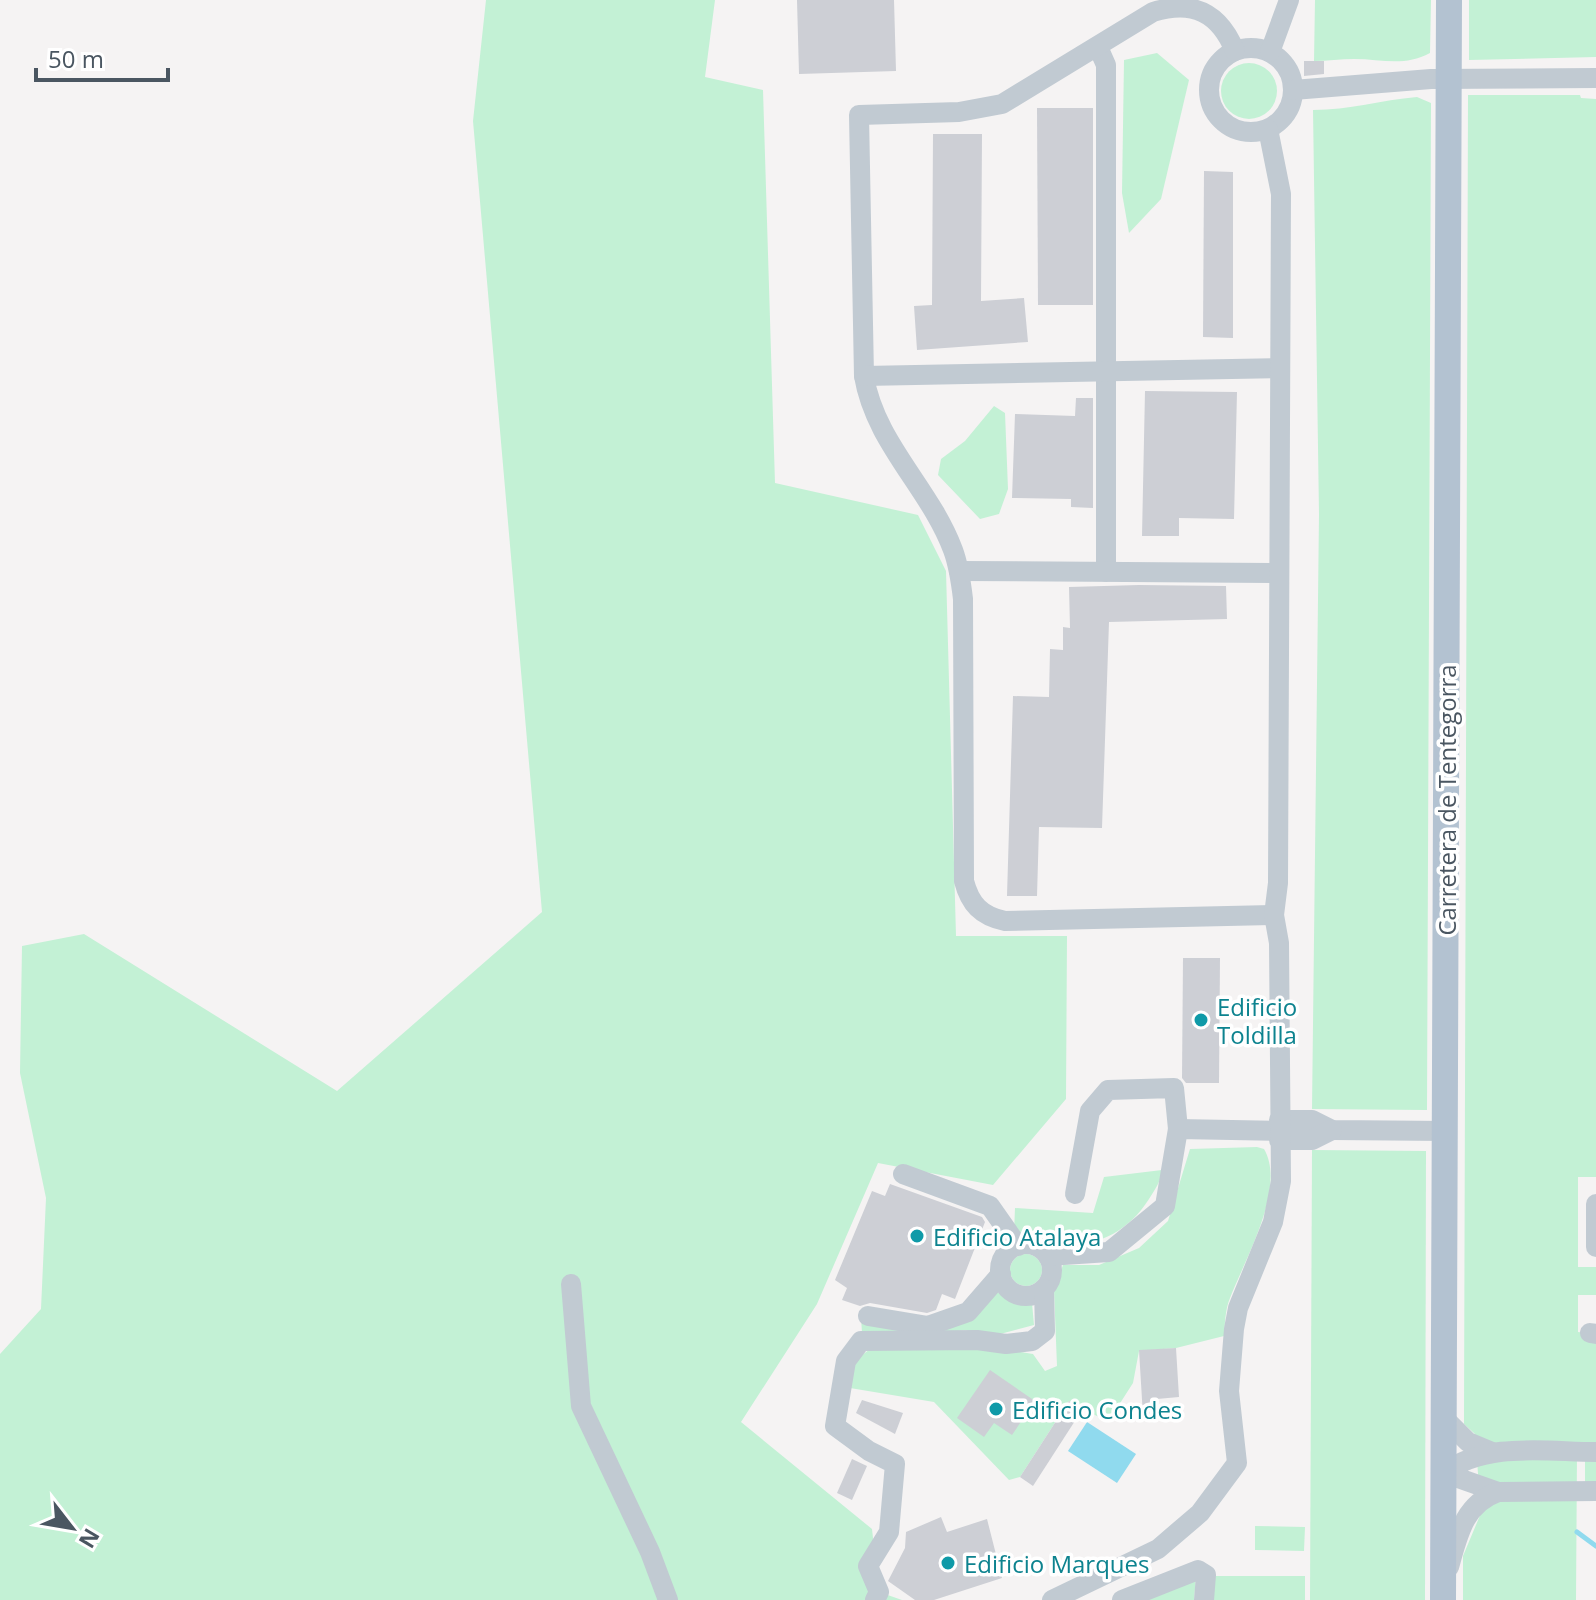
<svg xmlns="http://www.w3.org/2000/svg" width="1596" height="1600" viewBox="0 0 1596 1600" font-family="'Open Sans',sans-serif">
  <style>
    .green { fill: #c3f1d5 }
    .water { fill: #90daee }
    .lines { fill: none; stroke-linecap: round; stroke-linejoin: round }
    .stream { stroke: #90daee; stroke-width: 5 }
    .building { fill: #cdcfd5 }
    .minor { stroke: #c1cad2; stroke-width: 20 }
    .major { stroke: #b3c2d1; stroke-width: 26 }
    .culture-dot { fill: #0f9aa8; stroke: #fff; stroke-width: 3 }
    .labels { text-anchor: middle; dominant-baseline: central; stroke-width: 7; stroke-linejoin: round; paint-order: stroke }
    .street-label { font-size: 24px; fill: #4a5661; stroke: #fff }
    .culture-label { font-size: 24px; fill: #0d838f; stroke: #fff; text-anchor: start }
  </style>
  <rect width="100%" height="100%" fill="#f5f3f3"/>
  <!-- green -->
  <g class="green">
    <polygon points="486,0 715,0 705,77 763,90 775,483 918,515 946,571 956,936 1067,936 1066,1099 993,1185 878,1163 817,1304 741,1422 872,1529 879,1592 902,1600 0,1600 0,1354 41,1309 46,1198 20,1073 22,946 84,934 337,1091 542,912 473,121"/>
    <path d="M1315,0H1431L1430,53C1404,67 1382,59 1354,59C1341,59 1327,61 1314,61Z"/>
    <polygon points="1469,0 1596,0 1596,57 1469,60"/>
    <polygon points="1157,53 1189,80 1161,199 1129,233 1122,193 1124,60"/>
    <circle cx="1249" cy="91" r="28"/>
    <polygon points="1468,95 1580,95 1581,98 1596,99 1596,1177 1578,1177 1578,1267 1596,1267 1596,1295 1578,1295 1578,1332 1596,1334 1596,1491 1585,1491 1585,1453 1577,1452 1576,1600 1463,1600 1463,1556 1481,1513 1475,1434 1464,1424 1464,1418"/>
    <path d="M1417,97L1431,103L1427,1110L1312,1109L1319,514L1313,110C1349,110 1381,100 1417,97Z"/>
    <polygon points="994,406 1005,413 1008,489 999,514 980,519 938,475 941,459 965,441"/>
    <path d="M1257,1147L1264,1149C1287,1188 1244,1261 1230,1298C1225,1310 1225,1324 1224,1336L1176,1348L1139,1351L1133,1383L1108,1422L1069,1401L1020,1477L1009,1480L934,1402L850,1388L854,1361L877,1344L996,1348L1033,1354L1045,1371L1057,1366L1054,1290L1063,1265H1099L1139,1248L1168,1221L1190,1149Z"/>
    <polygon points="1312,1150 1426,1151 1425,1600 1310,1600"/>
    <path d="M1162,1170C1161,1182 1155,1189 1149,1199C1117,1249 1066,1254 1014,1233L1015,1208L1093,1213L1104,1177Z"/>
    <circle cx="1026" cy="1270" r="16"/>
    <polygon points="995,1292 1032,1303 1034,1325 989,1337 966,1330 922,1335 862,1333 861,1317 928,1330"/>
    <polygon points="1255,1526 1305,1527 1304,1551 1255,1550"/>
    <rect x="1213" y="1576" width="92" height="24"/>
    <polygon points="1196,1577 1194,1600 1146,1600"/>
  </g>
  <!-- water -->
  <polygon class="water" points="1087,1422 1136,1454 1117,1483 1068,1451"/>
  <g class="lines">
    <!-- stream -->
    <polyline class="stream" points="1577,1532 1596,1546"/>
  </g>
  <!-- building -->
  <g class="building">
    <polygon points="797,0 894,0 896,71 799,74"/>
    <polygon points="1304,61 1324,61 1324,74 1304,76"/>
    <polygon points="1037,108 1093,108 1093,305 1038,305"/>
    <polygon points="933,134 982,134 981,301 1024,298 1028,342 917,350 914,306 932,305"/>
    <polygon points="1204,171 1233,172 1233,338 1203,337"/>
    <polygon points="1145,391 1237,392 1234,519 1179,518 1179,536 1142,536"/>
    <polygon points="1076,398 1093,398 1093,508 1071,507 1071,499 1012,498 1015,414 1075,416"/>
    <polygon points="1139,585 1226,586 1227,619 1109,622 1102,828 1039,827 1037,896 1007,896 1013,696 1049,697 1050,649 1063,650 1063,627 1070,628 1069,587"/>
    <polygon points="1183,958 1220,958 1219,1083 1186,1083 1182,1078"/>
    <polygon points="890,1184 982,1217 985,1222 955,1299 942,1294 936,1310 927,1313 870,1303 860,1306 842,1300 847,1288 835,1280 872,1191 885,1196"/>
    <polygon points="1176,1348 1179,1397 1157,1399 1158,1415 1143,1416 1139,1350"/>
    <polygon points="990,1370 1035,1401 1012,1435 994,1423 984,1437 957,1418"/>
    <polygon points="862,1400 903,1413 895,1434 856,1413"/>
    <polygon points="1069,1401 1082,1410 1033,1486 1020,1477"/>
    <polygon points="852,1459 867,1466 852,1500 837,1493"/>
    <polygon points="941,1517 947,1532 987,1519 1002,1578 934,1600 915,1600 888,1581 905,1548 906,1532"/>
  </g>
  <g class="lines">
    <!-- minor -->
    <g class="minor">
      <polyline points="1098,47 1106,65 1106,572"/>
      <circle cx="1251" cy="90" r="42"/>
      <path d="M1235,51C1219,12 1193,0 1153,12L1002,104L959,112L859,115L864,376C875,443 930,488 953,550C959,566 961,582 963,599L964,881C970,904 981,916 1005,921L1274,915"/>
      <polyline points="1270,52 1289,0"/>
      <polyline points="1293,90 1431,79 1596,78"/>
      <polyline points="864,376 1280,368"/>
      <polyline points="959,571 1279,573"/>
      <polyline points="1279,1120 1312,1120 1332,1130 1445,1131"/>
      <polyline points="1279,1140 1312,1140 1332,1130"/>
      <polyline points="903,1174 990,1206 1018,1246"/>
      <polyline points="1075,1194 1090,1111 1108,1090 1174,1088 1178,1129"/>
      <polyline points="1596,1204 1596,1247"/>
      <circle cx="1026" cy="1270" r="26"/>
      <polyline points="1048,1256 1109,1252 1165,1206 1178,1129 1279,1131"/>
      <polyline points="571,1284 581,1406 650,1552 668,1600"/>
      <polyline points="868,1316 928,1326 968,1312 1001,1274"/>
      <polyline points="1590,1333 1596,1334"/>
      <polyline points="1444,1418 1468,1442 1492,1452"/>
      <path d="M1498,1492L1444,1473C1486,1441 1547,1452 1596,1452"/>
      <path d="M1449,1567C1458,1535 1464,1504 1498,1492L1596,1491"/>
      <polyline points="875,1600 879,1592 868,1566 889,1532 895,1464 869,1451 835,1426 846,1361 861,1341 977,1340 1006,1344 1032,1341 1045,1331 1044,1289"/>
      <polyline points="1052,1600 1158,1549 1200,1513 1237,1463 1229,1391 1234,1329 1238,1308 1273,1222 1281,1181 1279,943 1274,915 1278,883 1281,194 1268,129"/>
      <polyline points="1122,1600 1198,1570 1206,1575 1204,1600"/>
    </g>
    <!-- major -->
    <polyline class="major" points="1443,1600 1449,0"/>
  </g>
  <!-- markers -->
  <g class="culture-dot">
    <circle cx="1201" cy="1020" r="8"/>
    <circle cx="917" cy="1236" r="8"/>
    <circle cx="996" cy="1409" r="8"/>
    <circle cx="948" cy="1563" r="8"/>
  </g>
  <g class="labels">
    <!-- street labels -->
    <g class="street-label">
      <text transform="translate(1446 800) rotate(-90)">Carretera de Tentegorra</text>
    </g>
    <!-- culture labels -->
    <g class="culture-label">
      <text x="1217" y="1006">Edificio<tspan x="1217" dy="28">Toldilla</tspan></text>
      <text x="933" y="1236">Edificio Atalaya</text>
      <text x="1012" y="1409">Edificio Condes</text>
      <text x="964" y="1563">Edificio Marques</text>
    </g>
  </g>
  <!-- north arrow -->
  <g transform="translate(72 1528) rotate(121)" stroke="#ffffff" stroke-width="6" paint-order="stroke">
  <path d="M0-6L14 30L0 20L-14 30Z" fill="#4a5661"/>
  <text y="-12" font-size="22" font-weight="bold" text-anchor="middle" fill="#4a5661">N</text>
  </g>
  <!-- scale -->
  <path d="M36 68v12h132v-12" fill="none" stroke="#4a5661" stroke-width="4"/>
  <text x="48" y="68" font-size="24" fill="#4a5661" stroke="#ffffff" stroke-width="6" paint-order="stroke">50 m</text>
</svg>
